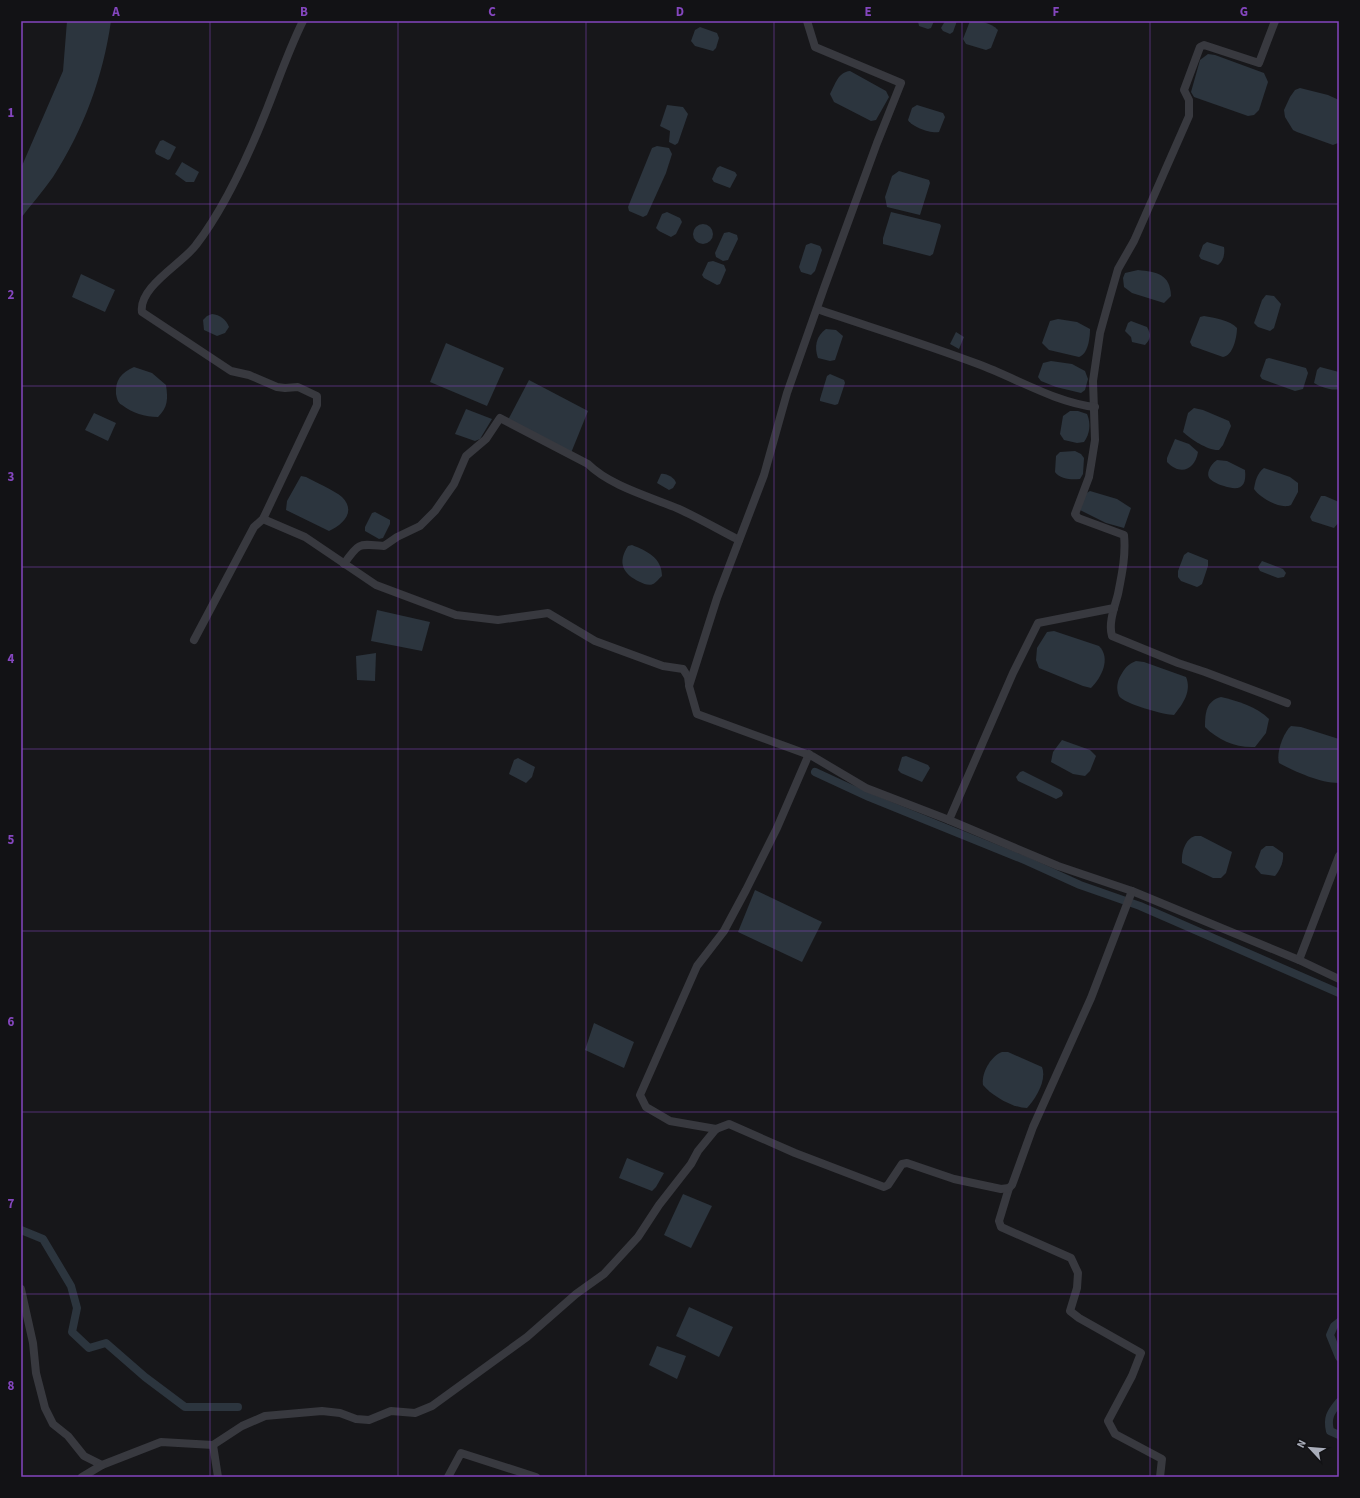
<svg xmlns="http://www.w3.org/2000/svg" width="1360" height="1498" viewBox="0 0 1360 1498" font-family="'Source Sans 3',sans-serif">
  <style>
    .water { fill: #2c353e }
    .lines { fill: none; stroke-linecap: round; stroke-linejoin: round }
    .canal { stroke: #2c353e; stroke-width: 8 }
    .street { stroke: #38393f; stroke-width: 8 }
    .grid { fill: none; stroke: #8446be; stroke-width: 1; stroke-opacity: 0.55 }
    .neatline { fill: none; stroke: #8446be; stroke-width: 1.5 }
    .grid-label { font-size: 13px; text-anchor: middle; font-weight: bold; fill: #8446be }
  </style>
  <rect width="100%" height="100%" fill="#17171a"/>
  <!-- water -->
  <g class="water">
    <path d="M67,21H111C103,77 84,129 53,177C43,191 31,205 21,218V168L63,71Z"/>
    <polygon points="918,21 934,21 931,28 928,29 919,26"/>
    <polygon points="945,21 957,21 953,32 950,34 943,31 941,28"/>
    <path d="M970,21C980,21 990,22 998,30L991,48L986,50L966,44L963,39Z"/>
    <polygon points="700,27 717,33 719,38 716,48 713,51 695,46 691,41 695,30"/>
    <polygon points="1208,54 1215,55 1264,73 1268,82 1259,110 1254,115 1248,116 1194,97 1191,92 1200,60"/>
    <path d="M850,71L886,91L889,97L876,120L871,121L834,102L830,94C835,85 838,72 850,71Z"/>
    <polygon points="1300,88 1328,95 1339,100 1338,143 1333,145 1297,132 1293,130 1285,117 1284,110 1290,97 1295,90"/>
    <polygon points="667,105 683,107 688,114 678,143 675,145 669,142 670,131 660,126"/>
    <path d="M917,105L943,113L945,117L939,132C931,134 912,127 908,120L912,108Z"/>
    <polygon points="163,140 176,147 170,159 168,160 156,154 155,151 160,141"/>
    <polygon points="657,146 669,148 672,154 666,173 647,215 643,217 629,211 628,207 652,148"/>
    <polygon points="182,162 199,172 194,182 186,182 175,174"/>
    <polygon points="720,166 735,172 737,175 730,188 714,182 712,179 717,168"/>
    <polygon points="899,171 929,180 930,183 920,215 887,207 885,197 892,176"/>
    <polygon points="667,212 680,218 682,222 676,234 671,237 659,231 656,228 662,214"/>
    <polygon points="891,212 940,224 941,226 933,254 930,256 883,244 883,238"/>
    <circle cx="703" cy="234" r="10"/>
    <polygon points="729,232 737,235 738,239 728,260 723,261 716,257 715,253 724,233"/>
    <path d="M1207,242L1224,247C1225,252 1224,261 1218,265L1201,259L1199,256L1203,245Z"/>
    <polygon points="811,243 820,246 822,250 815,271 811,275 801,272 799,267 806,245"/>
    <polygon points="713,261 724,265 726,270 720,284 717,285 704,278 702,275 708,262"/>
    <path d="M1138,270C1157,272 1170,274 1171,296L1164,303L1132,293L1124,287L1123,278L1125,273Z"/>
    <polygon points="81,274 115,290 105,312 72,297"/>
    <polygon points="1266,295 1274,296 1281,304 1274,328 1270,331 1258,327 1254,323 1262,300"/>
    <path d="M212,314C220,315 226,319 229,327L225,333L217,336L204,330L203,320L207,316Z"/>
    <path d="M1204,316C1214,318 1230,320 1237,328C1237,337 1233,356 1223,357L1192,346L1190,342L1200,317Z"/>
    <path d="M1058,319L1077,322L1090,329C1090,338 1088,354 1079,357L1049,350L1042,343L1050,321Z"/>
    <path d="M1131,321L1147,327C1151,334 1151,339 1145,345L1132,342L1131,337L1125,331L1128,323Z"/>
    <path d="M826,329L836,330L843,336L835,360L830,361L818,358C814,347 816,336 826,329Z"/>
    <polygon points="956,332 964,337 959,349 950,344"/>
    <polygon points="446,343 504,368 487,406 430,382"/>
    <polygon points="1269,358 1306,368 1308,373 1303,389 1295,391 1262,379 1260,376 1266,359"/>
    <polygon points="1051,361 1072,364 1085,371 1088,379 1085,390 1081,393 1056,387 1041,381 1038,377 1043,363"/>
    <path d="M134,367L152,373L166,385C168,399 168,407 158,417C145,417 132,413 122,405C118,403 117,399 116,394C115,380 121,373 134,367Z"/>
    <path d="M1320,367L1339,372V389C1332,391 1321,387 1314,383L1317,370Z"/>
    <polygon points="830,374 844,380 845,383 838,404 835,405 820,401 820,399 827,376"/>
    <polygon points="529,380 588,411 571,453 508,420"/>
    <path d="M1194,408L1203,410L1229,421L1231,426L1223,445L1219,450C1208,451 1191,439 1183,432L1188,413Z"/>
    <polygon points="466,409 492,419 480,439 475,441 455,434"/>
    <path d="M1070,411H1078L1087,414C1091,423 1090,434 1084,442L1077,443L1064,440L1060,434L1063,416Z"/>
    <polygon points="94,413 116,423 108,441 85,430"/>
    <path d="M1175,439L1189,444L1198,452C1195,470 1180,476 1167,462V458Z"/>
    <path d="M1075,451L1081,454L1084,458L1083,474L1080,479C1071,480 1060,479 1055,472L1056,456L1060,452Z"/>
    <path d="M1217,460L1227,461L1245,470C1247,488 1239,491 1224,486C1220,485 1213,482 1210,479C1205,473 1212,463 1217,460Z"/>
    <path d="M1264,468L1290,477L1298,483V492L1291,505C1281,510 1260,498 1254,489C1255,482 1257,473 1264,468Z"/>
    <path d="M661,474C666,473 675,478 676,483L673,488L669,490L657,483Z"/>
    <path d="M301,476L306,477C315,482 334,490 342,497C357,512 342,525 329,531L286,510L287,501Z"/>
    <polygon points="1090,491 1117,499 1131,508 1124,528 1106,523 1080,510 1085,494"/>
    <polygon points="1321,496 1325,496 1339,502 1339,522 1334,528 1312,521 1310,517"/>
    <polygon points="375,512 390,520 390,524 383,538 379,539 365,531 365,527 372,513"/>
    <path d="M632,545C647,551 662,558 662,576C659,578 656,583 653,584C649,586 644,584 640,582C623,574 617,563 628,546Z"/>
    <polygon points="1188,552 1208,560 1208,566 1202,584 1199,586 1197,587 1181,581 1178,577 1178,571 1184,555"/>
    <polygon points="1262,561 1283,569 1286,573 1284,577 1278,578 1260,571 1258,567"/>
    <polygon points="377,610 430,622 422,651 371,641"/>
    <path d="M1054,631L1099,646C1111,658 1102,677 1091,688L1083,686L1039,668L1036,660L1037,648L1047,632Z"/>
    <polygon points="376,653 375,681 357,680 356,656"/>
    <path d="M1136,661L1144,662L1186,677C1192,691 1183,704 1174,715C1165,715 1124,704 1119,696C1116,689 1117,681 1121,675C1125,668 1128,664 1136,661Z"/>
    <path d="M1221,697C1238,701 1257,707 1269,719L1266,733L1255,747C1236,748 1218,740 1205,727C1205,713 1206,701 1221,697Z"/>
    <path d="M1291,726L1301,727L1339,739V783C1320,783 1296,772 1279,763C1276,753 1283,733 1291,726Z"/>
    <polygon points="1062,740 1090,750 1096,756 1090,771 1085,776 1073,774 1051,762 1053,752"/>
    <polygon points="906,756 928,765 930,768 922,782 901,773 898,770 902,757"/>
    <polygon points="518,758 535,767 532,777 526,783 509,774 514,760"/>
    <polygon points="1023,771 1061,790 1063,793 1062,796 1056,799 1018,781 1016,777 1020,772"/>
    <path d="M1195,836H1201L1232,852L1226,873L1221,878H1213L1182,863C1181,853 1185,839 1195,836Z"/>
    <path d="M1266,846H1273L1283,853C1284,862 1280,870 1275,876L1261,874L1255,867L1261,850Z"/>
    <polygon points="755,890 822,922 802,962 738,932"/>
    <polygon points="594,1023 634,1042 624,1068 585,1050"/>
    <path d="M1002,1052H1008L1042,1067C1047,1080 1036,1098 1027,1108C1013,1108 992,1096 983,1085C981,1073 991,1056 1002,1052Z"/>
    <polygon points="627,1158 664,1173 656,1187 652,1191 619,1178"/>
    <polygon points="683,1194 712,1206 691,1248 664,1235"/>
    <polygon points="689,1307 733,1327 719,1357 676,1336"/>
    <polygon points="657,1346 686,1356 677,1379 649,1365"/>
  </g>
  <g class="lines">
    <!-- canal -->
    <g class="canal">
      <polyline points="815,772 869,797 1027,861 1080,885 1140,906 1339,993"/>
      <polyline points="21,1230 43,1239 71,1286 77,1308 72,1332 89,1348 106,1343 145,1377 185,1407 238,1407"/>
      <polyline points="1339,1322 1334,1326 1330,1335 1339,1357"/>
      <path d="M1339,1402C1330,1413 1327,1418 1330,1431L1339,1435"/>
    </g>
    <!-- street -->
    <g class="street">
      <path d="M1275,21L1259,63L1204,45L1200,47L1184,90L1189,100V116L1134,241L1118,269L1110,297L1100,333L1093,381L1095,440L1091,465L1089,477L1075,514L1078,518L1124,535C1126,555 1122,574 1118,594C1115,606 1108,623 1112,636L1178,663L1205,672L1287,703"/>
      <path d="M817,309C870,327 925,344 978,364C1016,378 1054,402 1095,407"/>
      <polyline points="263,519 305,537 376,585 456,615 498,620 548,613 595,641 663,666 683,669 688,677 689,684"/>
      <path d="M344,564C359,542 359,544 384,546L397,537L420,526L435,511L454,484L466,456L486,439L500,418L588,464C610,486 651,497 679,509C699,518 719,530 739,540"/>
      <path d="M194,640L254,527L263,519L317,405V396L298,387L285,388L277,387L249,375L231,371L145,314L142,312C138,287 183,263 196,245C229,202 258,134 277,83C285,62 293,41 303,21"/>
      <polyline points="949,820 1013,673 1038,623 1114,608"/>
      <polyline points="1132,891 1299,960 1339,856"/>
      <polyline points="1299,960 1339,979"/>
      <polyline points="716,1129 670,1121 646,1107 640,1095 697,966 724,931 746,890 777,828 809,754"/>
      <polyline points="1009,1188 999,1221 1001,1227 1071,1258 1078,1273 1077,1288 1070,1311 1079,1318 1141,1353 1132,1376 1108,1421 1115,1434 1162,1459 1160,1477"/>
      <polyline points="21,1289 33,1343 36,1373 45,1408 53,1424 68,1436 84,1456 102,1465 161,1442 213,1445 242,1426 265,1416 322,1411 340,1413 356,1419 369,1420 391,1411 415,1413 432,1406 527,1337 576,1294 604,1274 638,1237 659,1205 691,1164 698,1151 716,1129 729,1124 795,1153 884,1187 888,1185 902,1164 907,1163 954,1179 1001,1189 1009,1188 1012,1185 1033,1127 1091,998 1132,891 1058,866 949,820 866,788 812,756 697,714 689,686 717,598 764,475 787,393 824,288 877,143 901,83 815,47 807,21"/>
      <polyline points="213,1445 218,1477"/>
      <polyline points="82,1477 102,1465"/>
      <polyline points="448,1477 461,1453 536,1477"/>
    </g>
  </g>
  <!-- grid -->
  <path class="grid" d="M210,21V1477M398,21V1477M586,21V1477M774,21V1477M962,21V1477M1150,21V1477M21,204H1339M21,386H1339M21,567H1339M21,749H1339M21,931H1339M21,1112H1339M21,1294H1339"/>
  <!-- border -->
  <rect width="1360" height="1498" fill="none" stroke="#121215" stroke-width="44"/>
  <!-- north arrow -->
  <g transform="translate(1310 1448) rotate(296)" stroke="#121215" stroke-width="3" paint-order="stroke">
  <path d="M0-3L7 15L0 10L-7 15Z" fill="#a9adba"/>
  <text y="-6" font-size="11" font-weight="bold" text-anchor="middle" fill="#a9adba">N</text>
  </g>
  <rect x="22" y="22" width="1316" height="1454" class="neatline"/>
  <g class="grid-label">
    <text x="116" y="16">A</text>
    <text x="304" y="16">B</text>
    <text x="492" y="16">C</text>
    <text x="680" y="16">D</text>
    <text x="868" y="16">E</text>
    <text x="1056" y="16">F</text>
    <text x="1244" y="16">G</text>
    <text x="11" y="117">1</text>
    <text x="11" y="299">2</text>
    <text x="11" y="481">3</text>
    <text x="11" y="663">4</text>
    <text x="11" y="844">5</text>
    <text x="11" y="1026">6</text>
    <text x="11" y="1208">7</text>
    <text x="11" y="1390">8</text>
  </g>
</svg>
